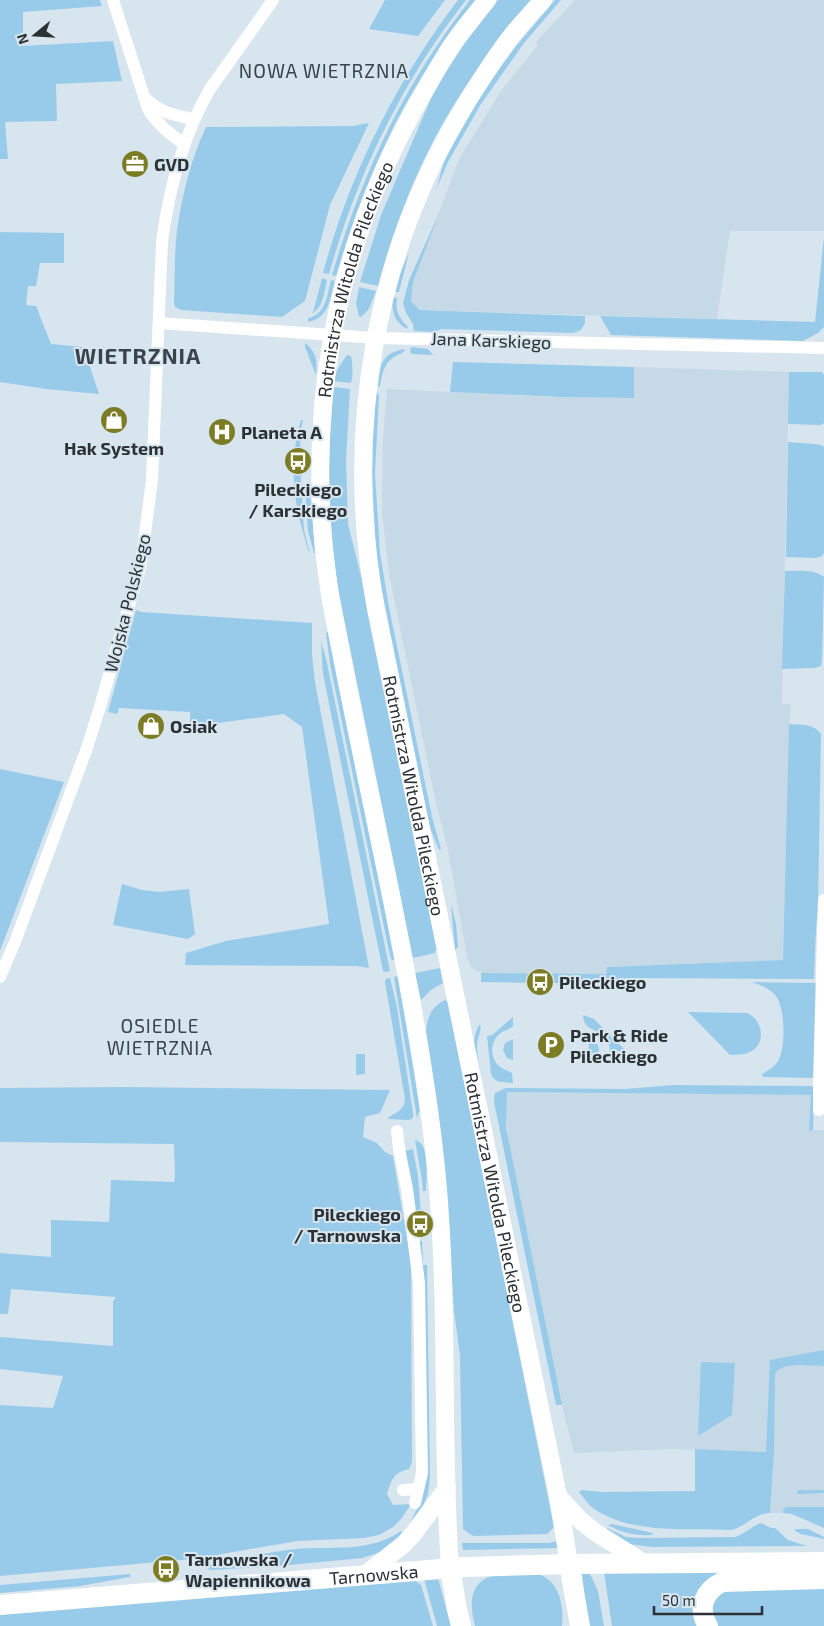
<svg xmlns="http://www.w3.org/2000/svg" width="824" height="1626" viewBox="0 0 824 1626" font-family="'Exo 2',sans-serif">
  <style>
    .built { fill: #c5dae6 }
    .green { fill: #98cbea }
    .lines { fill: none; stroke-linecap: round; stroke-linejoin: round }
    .street { stroke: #fff; stroke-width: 12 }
    .secondary { stroke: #fff; stroke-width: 18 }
    .primary { stroke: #fff; stroke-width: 20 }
    .labels { text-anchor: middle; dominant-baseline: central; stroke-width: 4; stroke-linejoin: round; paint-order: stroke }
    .poi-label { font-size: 18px; font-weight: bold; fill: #2b3134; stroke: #d7e5ee; text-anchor: start }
    .street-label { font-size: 18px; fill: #2b3134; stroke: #d7e5ee }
    .neighbourhood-label { font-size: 19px; letter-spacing: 1px; fill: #39444c; stroke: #d7e5ee }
    .district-label { font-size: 22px; font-weight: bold; letter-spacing: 1px; fill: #39444c; stroke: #d7e5ee }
  </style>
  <rect width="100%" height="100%" fill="#d7e5ee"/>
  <!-- built -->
  <g class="built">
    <polygon points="575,0 824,0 824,231 730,231 717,319 421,310 411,301 413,282 459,159 501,91 538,45 536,42"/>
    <polygon points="634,367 789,372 782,704 791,704 789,728 783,960 607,967 606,974 481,973 471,967 467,957 448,850 436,803 389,574 382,512 383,439 387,389 551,397 633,398"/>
    <polygon points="507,1092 812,1095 809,1130 824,1130 824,1350 773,1360 824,1361 824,1507 786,1507 783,1510 783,1513 770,1513 774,1452 672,1449 574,1453 561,1402 510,1152 506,1116"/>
  </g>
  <!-- green -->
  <g class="green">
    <polygon points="0,0 100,0 102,6 23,12 23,46 113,41 122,81 56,84 57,121 5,122 8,159 0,159"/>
    <polygon points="385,0 445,0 418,36 369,29"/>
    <path d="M458,0H466C402,81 357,175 329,274L323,273C350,173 396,82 458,0Z"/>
    <path d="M470,0H476C457,26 438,51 421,78C383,139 357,207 336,276L332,275C362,173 405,83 470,0Z"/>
    <path d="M498,0H532C511,27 489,54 469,82C427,142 397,215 378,286L360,282L381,215L435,89L465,43Z"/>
    <polygon points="555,0 561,0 524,43 481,104 448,162 437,188 443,164 447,155 479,99 497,72 517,45"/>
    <path d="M369,123L330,205L305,301L282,317L181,310L175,307L174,303C175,279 174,254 177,230C182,195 191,159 206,127L353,126Z"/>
    <polygon points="440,211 413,282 411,301 420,310 585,316 585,323 581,330 573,333 441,329 434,332 414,331 413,324 406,313 403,303 409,280"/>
    <polygon points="0,232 64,233 64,263 40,263 36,286 28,286 26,305 36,306 51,344 82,347 81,354 90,367 99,394 46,389 0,382"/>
    <polygon points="824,237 824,327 818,333 803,341 611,335 600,316 815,322"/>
    <polygon points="409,253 399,292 394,292 399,275"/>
    <path d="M322,278L327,280C324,292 324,305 313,313Z"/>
    <path d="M331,280L335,281C330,299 329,318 308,322V318C326,315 327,295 331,280Z"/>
    <polygon points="359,287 376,291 369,309 361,317 359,316 356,304"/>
    <path d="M393,297L397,298C395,310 399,318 408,327L407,329C394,322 391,311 393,297Z"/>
    <path d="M305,343C317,352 317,362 316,375L305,347Z"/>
    <polygon points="411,347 428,349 433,355 412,354 410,352"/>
    <path d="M405,349C403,354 401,353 396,356C384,362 382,374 380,386L378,388C380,366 380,353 405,349Z"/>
    <path d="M347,355L351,356C353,366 353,374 351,383L334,381L337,370Z"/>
    <polygon points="453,362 634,367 634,398 562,397 450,392"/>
    <polygon points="789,372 822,372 824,375 824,423 821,425 788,424"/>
    <polygon points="333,387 350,389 346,460 348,524 363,584 437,950 435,951 435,953 413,958 338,589 329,519 328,473"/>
    <polygon points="375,393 378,393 379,396 375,473 380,553 389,607 432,817 441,849 439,850 429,825 379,577 376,551 371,462"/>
    <path d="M301,420H303L301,429L300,450H296V462L300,463L304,530L310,554C307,548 305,539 303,532C292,496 290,456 301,420Z"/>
    <polygon points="788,442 816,444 823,446 824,448 824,553 822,556 816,558 786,557"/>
    <polygon points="305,486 307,486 311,501 315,553 314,553 308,531"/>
    <path d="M785,571C797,571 815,569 824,577L822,660L821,666L814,668L782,669Z"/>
    <polygon points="136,610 141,612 312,623 312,655 315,682 369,968 357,966 185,965 186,953 226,941 329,924 302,727 284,714 190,727 190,712 119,708 117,714 108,712"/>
    <polygon points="328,632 395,960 392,960 390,956 330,664 326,633"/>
    <polygon points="321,641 327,663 390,971 385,972 383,971 323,674"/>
    <path d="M789,724C802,725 813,723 821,734L818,908L816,930L814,979L629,978L569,983H550V980L538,981V983L481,982V973L606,974L607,967L783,960Z"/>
    <polygon points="0,769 64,782 0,951"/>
    <polygon points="122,884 142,890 159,892 189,889 195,934 188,939 113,925"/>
    <polygon points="451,904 456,924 458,947 455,950"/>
    <polygon points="440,968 443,983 431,990 421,1000 415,973"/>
    <polygon points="398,976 420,1109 417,1118 394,977"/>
    <polygon points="390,978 397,1007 413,1113 413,1118 409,1120 388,1119 389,1117 399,1111 404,1105 405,1099 385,982 386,979"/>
    <path d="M752,982L817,983L814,1078L763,1077L762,1074C769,1070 776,1066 779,1059C786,1045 785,1006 775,995C768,987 759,985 752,982Z"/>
    <path d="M445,1000L448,1002L554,1527L547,1534L474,1536L470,1534L463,1529L460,1356L454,1311L445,1172L437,1106L426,1031C427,1017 432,1006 445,1000Z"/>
    <path d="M688,1012L747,1013C763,1020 767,1043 750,1052C743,1056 737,1054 730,1055Z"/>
    <path d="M583,1015L594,1019L635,1060L634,1062L624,1061L623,1051H616V1060L614,1061L611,1059C609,1053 611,1046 607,1039C599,1026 584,1034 583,1015Z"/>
    <path d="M513,1017C513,1019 513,1025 513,1026C511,1029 505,1030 502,1032C491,1039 489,1054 497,1064C501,1069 507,1070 512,1073L513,1083C504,1082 495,1084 491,1074L487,1036L492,1035Z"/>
    <path d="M480,1024C482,1031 478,1036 477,1044C477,1059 481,1075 483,1089C479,1070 467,1042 480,1024Z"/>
    <polygon points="513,1039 513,1060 507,1058 503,1050 505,1043"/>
    <path d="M589,1040C603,1042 602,1058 588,1061Z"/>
    <polygon points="356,1054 365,1054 365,1074 356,1075"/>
    <polygon points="674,1085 814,1086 813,1130 809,1131 811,1095 507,1092 506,1127 562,1405 556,1405 494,1102 495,1093 506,1088 625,1089"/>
    <path d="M123,1087L390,1090L380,1113L365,1117L363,1137L377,1143L385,1152L393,1156L411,1262L412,1462L409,1469C393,1473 392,1479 387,1494L393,1505L411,1504L402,1518L393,1527L379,1535L364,1538L297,1541L193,1559L0,1576V1405L53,1408L63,1376L0,1369V1337L113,1346V1301L116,1297L11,1289L8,1314H0V1253L51,1257V1220L109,1222L111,1180L174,1182L175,1177L174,1144L0,1142V1088Z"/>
    <path d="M415,1140C431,1143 426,1178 426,1191H423L422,1180Z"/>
    <polygon points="413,1149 418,1176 421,1215 416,1215 417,1228 421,1227 421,1234 417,1234 404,1151"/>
    <polygon points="418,1241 422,1241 423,1265 427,1265 430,1476 428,1494 415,1525 411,1521 420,1503"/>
    <path d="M824,1350V1366C810,1366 782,1361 775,1374L774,1452L770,1513C753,1513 745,1528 730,1530C688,1528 639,1534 601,1513C592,1509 585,1500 579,1492L582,1490L602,1492L695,1491V1449L766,1452L770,1360Z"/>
    <polygon points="701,1362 735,1363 732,1415 698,1436"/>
    <polygon points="799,1490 824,1490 824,1493 798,1494 797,1492"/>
    <polygon points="786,1507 824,1507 824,1528 792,1514 783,1513 783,1510"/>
    <path d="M761,1523L771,1528H775L788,1540L807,1546L652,1547L629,1544L603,1533L607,1528L626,1537L638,1538L735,1537C745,1534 752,1526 761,1523Z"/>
    <path d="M612,1524L653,1533L652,1535C636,1536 622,1533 608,1525Z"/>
    <polygon points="795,1529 808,1529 824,1537 824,1539 801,1534 795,1531"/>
    <path d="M401,1531L406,1535L380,1552L363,1558L268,1567L209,1570L208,1565C237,1560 267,1552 296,1549C332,1546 370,1553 401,1531Z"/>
    <polygon points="558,1541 558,1548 463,1550 462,1543 549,1543"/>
    <polygon points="824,1570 723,1576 700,1626 612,1626 604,1572"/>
    <polygon points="582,1572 589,1572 598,1591 604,1626 588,1626"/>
    <polygon points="130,1574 130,1577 80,1586 0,1593 0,1585"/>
    <path d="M538,1574C560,1581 564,1606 562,1626H475C470,1607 468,1584 491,1576C501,1572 526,1574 538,1574Z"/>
    <polygon points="438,1578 451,1626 437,1626 424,1579"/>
    <polygon points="414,1580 421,1585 433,1626 0,1626 0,1614"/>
    <polygon points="824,1584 824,1626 716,1626 711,1602 718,1590"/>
  </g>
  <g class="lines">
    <!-- street -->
    <g class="street">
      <path d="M113,0L148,109C158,125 170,134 184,144"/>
      <path d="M146,99C161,113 173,115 193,119"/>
      <polyline points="159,323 376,338 824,348"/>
      <path d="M0,977L15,942L87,748L99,710L141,564L152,480L162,242C169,189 183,135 210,89L273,0"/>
      <polyline points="819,1110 819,1084 824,900"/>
      <polyline points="397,1131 399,1149 407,1189 419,1283 422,1473 415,1503"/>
      <polyline points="403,1490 418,1489"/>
    </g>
    <!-- secondary -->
    <g class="secondary">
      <path id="s1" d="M543,0C533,11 523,22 513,34C497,54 484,75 470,97C374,250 343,432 376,609L558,1496L569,1564"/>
      <polyline points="558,1496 581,1521 595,1532 644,1563"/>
      <path id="s2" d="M450,1568C441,1438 449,1307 437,1178C428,1084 410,992 392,900C371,798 349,697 330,595C302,416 334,243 427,87C435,73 443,58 452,45C463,29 475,15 487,0"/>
      <polyline points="366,1574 404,1544 414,1533 447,1488"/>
    </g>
    <!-- primary -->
    <g class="primary">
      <polyline points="569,1564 580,1626"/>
      <polyline points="450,1568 457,1609 461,1626"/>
      <path id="s3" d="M0,1605L465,1567L569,1564L824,1562"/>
      <path d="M708,1626C697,1608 704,1591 722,1582L824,1579"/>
    </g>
  </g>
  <!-- icons -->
  <defs>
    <g id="office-disc" transform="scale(1.4375)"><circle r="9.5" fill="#7c7c24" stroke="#d7e5ee"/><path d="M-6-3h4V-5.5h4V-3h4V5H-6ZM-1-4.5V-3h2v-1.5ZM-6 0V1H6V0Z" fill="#fff"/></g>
    <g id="shop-disc" transform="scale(1.4375)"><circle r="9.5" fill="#7c7c24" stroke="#d7e5ee"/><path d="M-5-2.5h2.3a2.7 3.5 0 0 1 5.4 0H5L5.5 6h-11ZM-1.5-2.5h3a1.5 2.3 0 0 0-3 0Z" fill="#fff"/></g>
    <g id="hospital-disc" transform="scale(1.4375)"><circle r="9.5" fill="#7c7c24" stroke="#d7e5ee"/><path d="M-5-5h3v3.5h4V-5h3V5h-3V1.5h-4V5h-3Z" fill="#fff"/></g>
    <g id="bus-disc" transform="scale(1.4375)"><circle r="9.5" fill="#7c7c24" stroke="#d7e5ee"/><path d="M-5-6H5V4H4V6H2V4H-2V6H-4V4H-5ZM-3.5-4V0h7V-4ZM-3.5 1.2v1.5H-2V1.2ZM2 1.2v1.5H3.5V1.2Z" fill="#fff"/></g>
    <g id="parking-disc" transform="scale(1.4375)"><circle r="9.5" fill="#7c7c24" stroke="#d7e5ee"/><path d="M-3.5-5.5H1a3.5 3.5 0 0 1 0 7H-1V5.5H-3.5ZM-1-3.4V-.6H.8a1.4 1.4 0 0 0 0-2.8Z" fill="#fff"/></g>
  </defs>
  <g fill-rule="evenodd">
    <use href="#office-disc" x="135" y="164"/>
    <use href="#shop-disc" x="114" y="420"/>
    <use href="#hospital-disc" x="222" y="432"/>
    <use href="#bus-disc" x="298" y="461"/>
    <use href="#shop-disc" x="151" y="726"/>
    <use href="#bus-disc" x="540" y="982"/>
    <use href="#parking-disc" x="551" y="1045"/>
    <use href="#bus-disc" x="420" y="1224"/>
    <use href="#bus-disc" x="166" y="1569"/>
  </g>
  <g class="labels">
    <!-- poi labels -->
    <g class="poi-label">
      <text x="154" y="164">GVD</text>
      <text x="241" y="432">Planeta A</text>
      <text x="114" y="448" text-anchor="middle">Hak System</text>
      <text x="298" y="489" text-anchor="middle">Pileckiego<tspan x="298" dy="21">/ Karskiego</tspan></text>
      <text x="170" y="726">Osiak</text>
      <text x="559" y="982">Pileckiego</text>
      <text x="570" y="1035">Park &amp; Ride<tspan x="570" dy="21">Pileckiego</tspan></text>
      <text x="401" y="1214" text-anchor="end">Pileckiego<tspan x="401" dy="21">/ Tarnowska</tspan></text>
      <text x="185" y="1559">Tarnowska /<tspan x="185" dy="21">Wapiennikowa</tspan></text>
    </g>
    <!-- street labels -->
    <g class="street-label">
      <text stroke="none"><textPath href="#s2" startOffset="1304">Rotmistrza Witolda Pileckiego</textPath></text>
      <text transform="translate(491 340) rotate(2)">Jana Karskiego</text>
      <text transform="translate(127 603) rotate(-76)">Wojska Polskiego</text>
      <text stroke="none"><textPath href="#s1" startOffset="845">Rotmistrza Witolda Pileckiego</textPath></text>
      <text stroke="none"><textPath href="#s1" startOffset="1250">Rotmistrza Witolda Pileckiego</textPath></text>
      <text stroke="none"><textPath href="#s3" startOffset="375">Tarnowska</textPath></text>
    </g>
    <!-- neighbourhood labels -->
    <g class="neighbourhood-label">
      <text x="324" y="70">NOWA WIETRZNIA</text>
      <text x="160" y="1025">OSIEDLE<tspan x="160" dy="22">WIETRZNIA</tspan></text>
    </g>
    <!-- district labels -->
    <g class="district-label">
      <text x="138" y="355">WIETRZNIA</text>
    </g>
  </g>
  <!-- north arrow -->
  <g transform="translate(35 35) rotate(252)" stroke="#d7e5ee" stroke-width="4" paint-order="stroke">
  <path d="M0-4L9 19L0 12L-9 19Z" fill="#2b3134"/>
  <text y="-8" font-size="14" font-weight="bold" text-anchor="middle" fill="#2b3134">N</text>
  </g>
  <!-- scale -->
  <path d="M654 1606v8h108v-8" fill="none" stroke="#2b3134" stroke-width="2.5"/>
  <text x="662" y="1606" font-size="15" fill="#2b3134" stroke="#d7e5ee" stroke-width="4" paint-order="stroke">50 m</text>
</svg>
